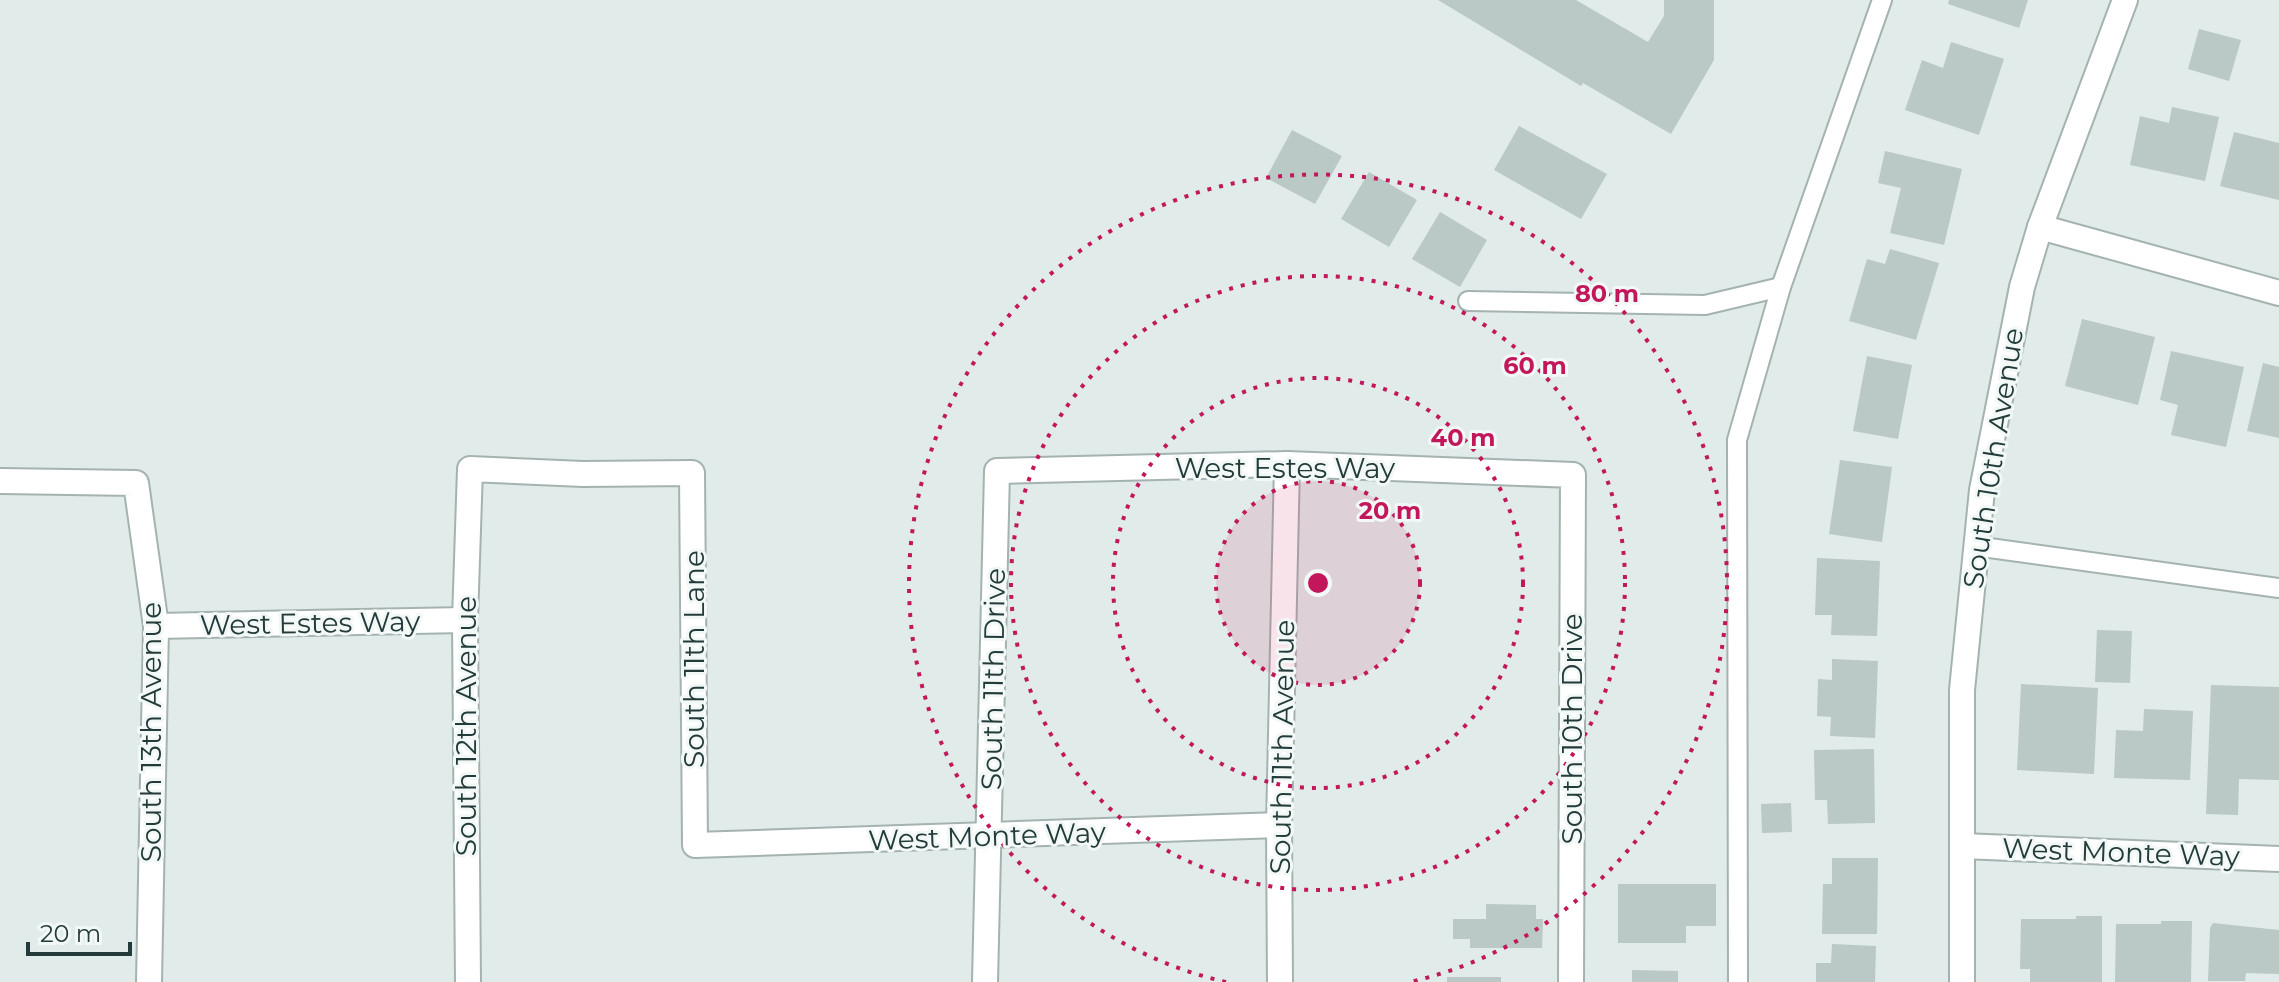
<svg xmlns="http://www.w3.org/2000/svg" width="2279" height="982" viewBox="0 0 2279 982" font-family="Montserrat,sans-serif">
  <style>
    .building { fill: #bac8c6 }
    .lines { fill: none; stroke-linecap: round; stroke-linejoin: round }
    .lane-casing { stroke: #a4b3b1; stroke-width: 22 }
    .street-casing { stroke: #a4b3b1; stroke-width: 28 }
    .lane { stroke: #fff; stroke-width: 18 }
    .street { stroke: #fff; stroke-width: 24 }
    .ring { fill: none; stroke: #c2185b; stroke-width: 4; stroke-dasharray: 4 8 }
    .labels { text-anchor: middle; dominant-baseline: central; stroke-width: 6; stroke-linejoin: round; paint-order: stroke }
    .street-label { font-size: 28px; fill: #233b3a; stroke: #f2f8f6 }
    .centre { fill: #c2185b; stroke: #f2f8f6; stroke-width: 4 }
    .ring-label { font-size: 24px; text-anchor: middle; font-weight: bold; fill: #c2185b; stroke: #f2f8f6; stroke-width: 6; stroke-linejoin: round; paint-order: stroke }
  </style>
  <rect width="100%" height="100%" fill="#e1ebe9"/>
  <!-- building -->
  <g class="building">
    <polygon points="1438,0 1576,0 1648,42 1664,16 1664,0 1714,0 1714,60 1671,134 1583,83 1581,86"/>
    <polygon points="1949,0 2028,0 2019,28 1948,4"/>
    <polygon points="2199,29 2241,40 2229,81 2188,69"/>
    <polygon points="1951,42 2004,59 1979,135 1905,110 1922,60 1943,68"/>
    <polygon points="2172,107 2219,117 2205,181 2130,165 2140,116 2169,123"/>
    <polygon points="1519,126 1607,174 1581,219 1494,170"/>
    <polygon points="1292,130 1342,156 1315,204 1266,178"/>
    <polygon points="2234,132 2279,143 2279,200 2220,186"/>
    <polygon points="1885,151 1962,169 1944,245 1890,233 1901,188 1878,183"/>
    <polygon points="1369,172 1417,200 1389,247 1341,219"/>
    <polygon points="1440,212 1487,240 1460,287 1412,259"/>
    <polygon points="1890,249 1939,263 1916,340 1849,321 1867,259 1885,264"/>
    <polygon points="2082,319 2155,337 2138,405 2065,386"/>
    <polygon points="2171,351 2244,367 2226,447 2171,435 2178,405 2160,400"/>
    <polygon points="1867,356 1912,365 1898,439 1853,431"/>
    <polygon points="2263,363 2279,367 2279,438 2247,431"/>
    <polygon points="1840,460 1892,467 1882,542 1829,534"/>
    <polygon points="1817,558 1880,561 1877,636 1831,635 1832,615 1815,615"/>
    <polygon points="2097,630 2132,631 2130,683 2095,682"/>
    <polygon points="1832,659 1878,661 1875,738 1830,736 1831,717 1817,716 1818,679 1832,680"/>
    <polygon points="2021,684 2098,688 2094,774 2017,770"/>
    <polygon points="2211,685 2279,687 2279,780 2239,779 2238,815 2206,814"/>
    <polygon points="2144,709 2193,711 2190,780 2114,778 2116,730 2143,731"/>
    <polygon points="1874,749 1875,823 1828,824 1827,800 1815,800 1814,750"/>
    <polygon points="1791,803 1792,832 1762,833 1761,804"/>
    <polygon points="1832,858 1878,858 1877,934 1822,934 1823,884 1832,884"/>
    <polygon points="1618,884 1716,884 1716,926 1686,926 1686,943 1618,943"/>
    <polygon points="1486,904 1536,905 1536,919 1543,919 1542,948 1470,948 1470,939 1453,939 1453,919 1486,919"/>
    <polygon points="2076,916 2102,916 2102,982 2030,982 2030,969 2020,969 2021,919 2076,919"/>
    <polygon points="2161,921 2192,921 2191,982 2115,982 2116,924 2161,924"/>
    <polygon points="2213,923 2279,930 2279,974 2246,973 2245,981 2208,981 2210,928"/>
    <polygon points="1832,944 1876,946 1875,982 1816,982 1816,963 1831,963"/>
    <polygon points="1632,970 1678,971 1678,982 1632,982"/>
    <rect x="1447" y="977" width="54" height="5"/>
  </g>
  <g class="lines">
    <!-- lane casing -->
    <g class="lane-casing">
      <g id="lane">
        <polyline points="1468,301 1705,305 1781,287"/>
        <polyline points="1975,546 2279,588"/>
        <polyline points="1738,982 1737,440 1781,287 1882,0"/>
      </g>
    </g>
    <!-- street casing -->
    <g class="street-casing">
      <g id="street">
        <polyline points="2040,227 2279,293"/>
        <polyline points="0,481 136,483 156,626 149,982"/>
        <polyline points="156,626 465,620"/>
        <polyline points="1963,846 2279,859"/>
        <polyline points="468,982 465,620 470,469 583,474 692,473 695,845 1279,825"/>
        <polyline points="985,982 997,471 1287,464 1573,475 1571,982"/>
        <polyline points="1280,982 1279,825 1287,464"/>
        <polyline points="1962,982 1962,690 1982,490 2022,287 2040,227 2125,0"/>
      </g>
    </g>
    <!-- lane -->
    <use href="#lane" class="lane"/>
    <!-- street -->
    <use href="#street" class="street"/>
  </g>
  <!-- distance rings -->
  <circle cx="1318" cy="583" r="102" fill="#c2185b" fill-opacity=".12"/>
  <g class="ring">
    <circle cx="1318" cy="583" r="102"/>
    <circle cx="1318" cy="583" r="205"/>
    <circle cx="1318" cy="583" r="307"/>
    <path d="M1226 982A409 409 0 1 1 1410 982"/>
  </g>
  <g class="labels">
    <!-- street labels -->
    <g class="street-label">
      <text transform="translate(1993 458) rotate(-81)">South 10th Avenue</text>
      <text x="1285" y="468">West Estes Way</text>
      <text transform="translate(310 623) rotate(-1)">West Estes Way</text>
      <text transform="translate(694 659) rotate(-90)">South 11th Lane</text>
      <text transform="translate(993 679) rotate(-89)">South 11th Drive</text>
      <text transform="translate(466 726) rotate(-90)">South 12th Avenue</text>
      <text transform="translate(1572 729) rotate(-90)">South 10th Drive</text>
      <text transform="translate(151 732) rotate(-90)">South 13th Avenue</text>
      <text transform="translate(1282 747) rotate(-89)">South 11th Avenue</text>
      <text transform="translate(987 836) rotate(-2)">West Monte Way</text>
      <text transform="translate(2121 852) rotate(2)">West Monte Way</text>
    </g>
  </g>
  <circle cx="1318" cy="583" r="12" class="centre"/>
  <g class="ring-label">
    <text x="1607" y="302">80 m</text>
    <text x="1535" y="374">60 m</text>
    <text x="1463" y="446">40 m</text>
    <text x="1390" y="519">20 m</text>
  </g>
  <!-- scale -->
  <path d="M28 942v12h102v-12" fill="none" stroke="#233b3a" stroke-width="4"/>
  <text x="40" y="942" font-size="24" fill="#233b3a" stroke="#f2f8f6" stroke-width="6" paint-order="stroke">20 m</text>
</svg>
